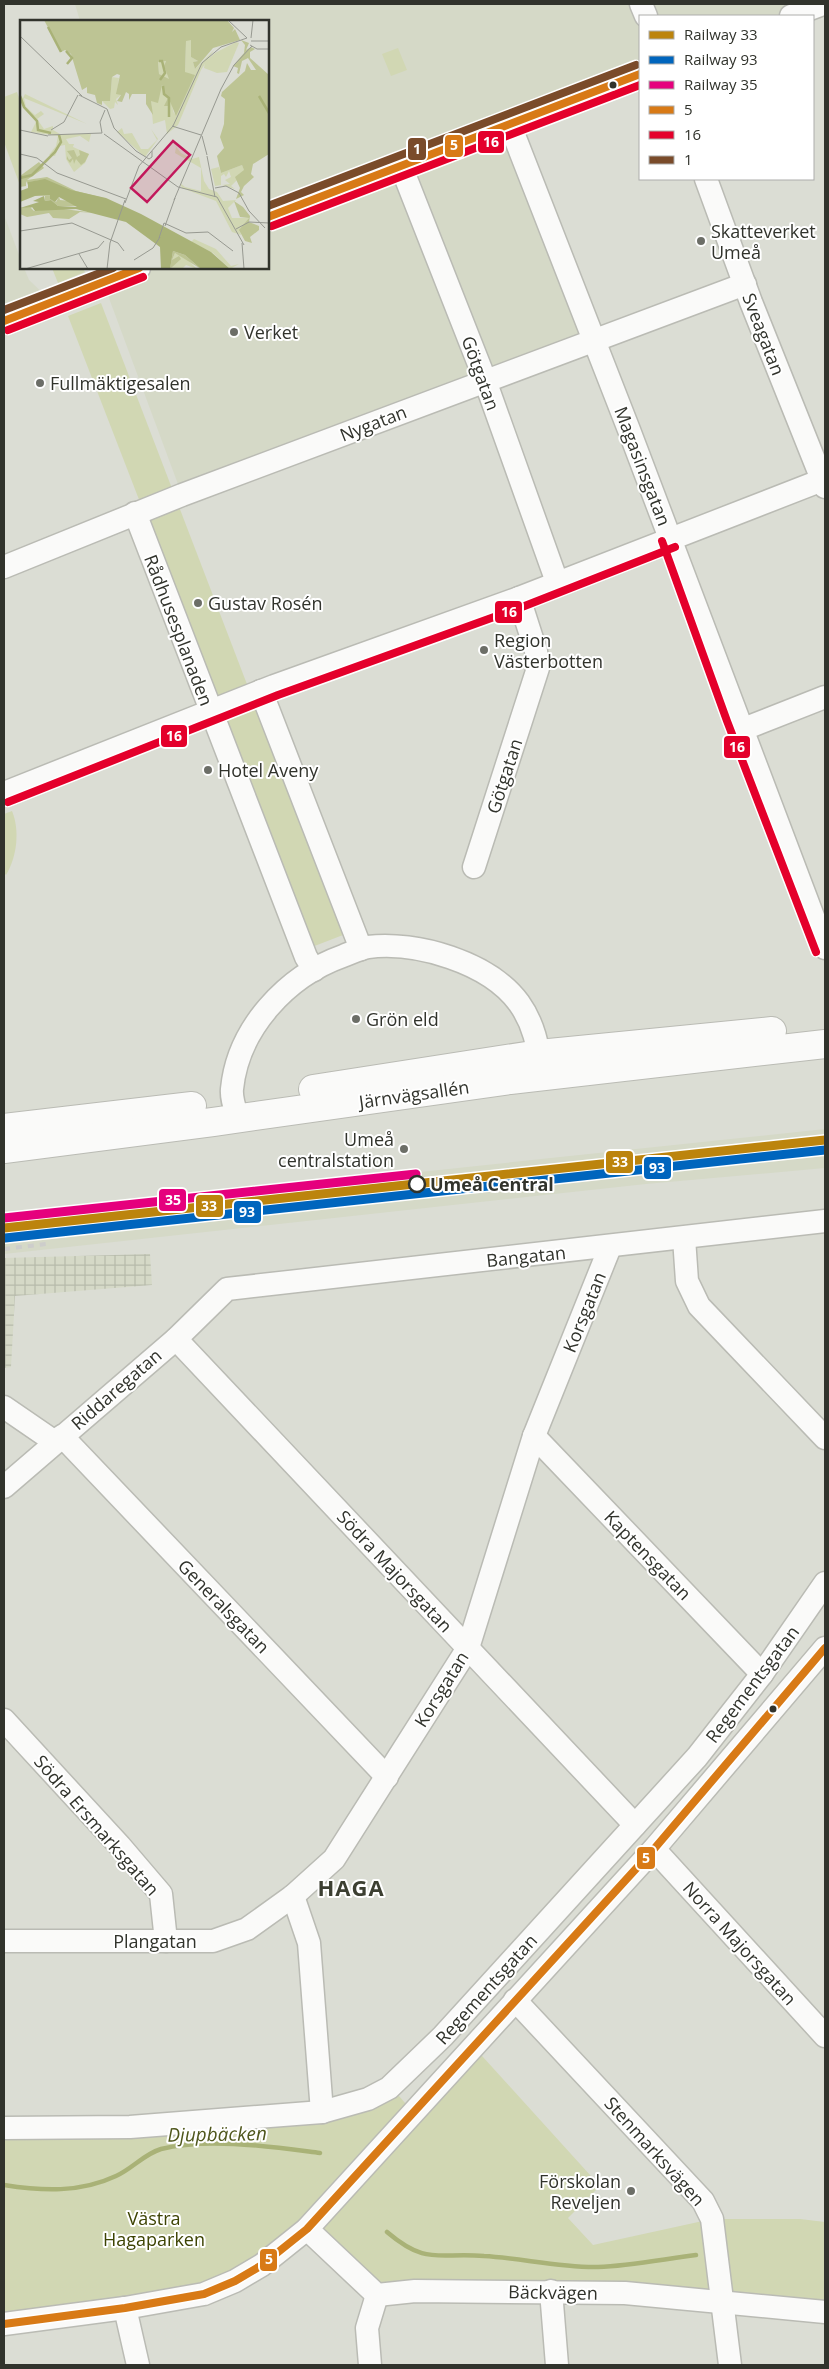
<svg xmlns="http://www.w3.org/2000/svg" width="829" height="2369" viewBox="0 0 829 2369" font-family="'Open Sans',sans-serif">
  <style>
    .built { fill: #d5d9c7 }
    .industrial { fill: url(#industrial-grid) }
    .green { fill: #d1d7b3 }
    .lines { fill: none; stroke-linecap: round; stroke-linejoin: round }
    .stream { stroke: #a9b277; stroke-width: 4.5 }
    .minor-casing { stroke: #babbb4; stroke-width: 25 }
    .major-casing { stroke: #babbb4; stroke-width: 30 }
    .minor { stroke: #fafaf9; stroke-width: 22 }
    .major { stroke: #fafaf9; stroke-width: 28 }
    .rail { stroke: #cdcdcb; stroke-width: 4; stroke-dasharray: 6 6; stroke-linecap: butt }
    .bus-1-casing { stroke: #fff; stroke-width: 11 }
    .bus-2-casing { stroke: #fff; stroke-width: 11 }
    .bus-3-casing { stroke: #fff; stroke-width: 11 }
    .bus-1 { stroke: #d87a16; stroke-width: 8 }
    .bus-2 { stroke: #e4002b; stroke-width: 8 }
    .bus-3 { stroke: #7a4b2a; stroke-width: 8 }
    .rail-1-casing { stroke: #fff; stroke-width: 12 }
    .rail-2-casing { stroke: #fff; stroke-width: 12 }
    .rail-3-casing { stroke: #fff; stroke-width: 12 }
    .rail-1 { stroke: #bc840d; stroke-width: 9 }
    .rail-2 { stroke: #0065bd; stroke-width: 9 }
    .rail-3 { stroke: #e5007d; stroke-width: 9 }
    .bus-dot { fill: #31332c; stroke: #fff; stroke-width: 2 }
    .poi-dot { fill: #6c6e67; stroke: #fff; stroke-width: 2 }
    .stop-dot { fill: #fff; stroke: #31332c; stroke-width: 2.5 }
    .labels { text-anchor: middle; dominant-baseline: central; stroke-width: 4; stroke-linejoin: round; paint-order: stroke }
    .poi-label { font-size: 18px; fill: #31332c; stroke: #fff; text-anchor: start }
    .street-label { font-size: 18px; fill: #31332c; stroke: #fff }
    .stop-label { font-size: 18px; font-weight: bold; fill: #31332c; stroke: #fff; text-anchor: start }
    .park-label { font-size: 18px; fill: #3d4303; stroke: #fff }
    .water-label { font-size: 19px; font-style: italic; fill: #4f571c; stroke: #fff }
    .district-label { font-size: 22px; font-weight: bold; letter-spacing: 1px; fill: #3c3f31; stroke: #fff }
    .inset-river { fill: none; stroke: #a9b277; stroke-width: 2.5 }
    .inset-road { fill: none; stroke: #979991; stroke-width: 1 }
    .view { fill: #c2185b; fill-opacity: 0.15; stroke: #c2185b; stroke-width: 2.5 }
    .inset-edge { fill: none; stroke: #31332c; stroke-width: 2.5 }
    .line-badge { stroke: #fff; stroke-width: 2 }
    .badge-label { font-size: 14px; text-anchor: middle; font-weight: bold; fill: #fff }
  </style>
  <defs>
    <pattern id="industrial-grid" width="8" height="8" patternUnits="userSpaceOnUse" patternTransform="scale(1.25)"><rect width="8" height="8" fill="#d5d9c7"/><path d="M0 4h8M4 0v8" fill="none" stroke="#b7bbab"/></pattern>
  </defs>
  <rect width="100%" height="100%" fill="#dbddd4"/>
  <!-- built -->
  <g class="built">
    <polygon points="75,4 823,4 791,16 640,16 640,74 510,125 594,339 182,495 103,282 107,268 268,268 268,21 80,21"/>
    <polygon points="4,215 21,260 21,268 24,268 29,280 52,302 4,321"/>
    <polygon points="825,1129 825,1168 646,1184 4,1254 4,1216"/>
  </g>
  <!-- industrial -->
  <polygon class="industrial" points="150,1254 152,1285 15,1296 11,1367 4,1368 4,1258"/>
  <!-- green -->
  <g class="green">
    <polygon points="398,48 407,70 391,76 382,54"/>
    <polygon points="17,92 21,104 21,188 4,142 4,97"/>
    <polygon points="52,268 83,268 85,272 58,283"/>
    <polygon points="101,303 343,935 312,947 68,316"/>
    <path d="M12,811C20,830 17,857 6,875L4,873V814Z"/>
    <polygon points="473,2046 600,2186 568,2218 593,2245 712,2219 800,2219 825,2222 825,2312 722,2302 377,2295 307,2229 235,2281 4,2314 4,2134 399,2096 412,2111"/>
  </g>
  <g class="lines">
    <!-- stream -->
    <g class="stream">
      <path d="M4,2185C42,2191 80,2193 116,2176C132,2169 144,2154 161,2149C208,2137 273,2147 320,2153"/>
      <path d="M387,2232C427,2266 438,2252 484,2256C521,2258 560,2268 598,2267C630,2266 664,2259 696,2255"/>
    </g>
    <!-- minor casing -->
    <g class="minor-casing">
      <g id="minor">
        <polyline points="641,4 646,16"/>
        <polyline points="791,16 823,4"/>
        <polyline points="510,125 629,430 825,948"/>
        <polyline points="401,166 482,372 557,582"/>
        <polyline points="706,179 751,302 825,487"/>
        <polyline points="268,217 640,74"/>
        <polyline points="4,321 139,268"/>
        <polyline points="135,513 306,957 314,970"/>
        <polyline points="4,567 182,495 745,284"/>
        <polyline points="261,691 361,949"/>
        <polyline points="741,730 825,697"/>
        <polyline points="4,793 274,686 519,598 825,479"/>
        <polyline points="474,867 538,668 536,651 519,598"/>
        <path d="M238,1118C235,1109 231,1099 232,1089C238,1028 287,976 343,956C351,953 359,949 368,947C416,941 489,962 519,1003C534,1024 538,1046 541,1070"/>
        <polyline points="684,1238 687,1281 699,1306 825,1438"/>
        <polyline points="176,1339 635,1825"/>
        <polyline points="4,1407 55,1442"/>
        <polyline points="62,1436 387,1777"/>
        <polyline points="534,1436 762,1674"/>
        <polyline points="4,1487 176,1339 227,1289 825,1221"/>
        <polyline points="4,1720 120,1846 161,1894 166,1941"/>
        <polyline points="654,1849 825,2036"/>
        <polyline points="293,1896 309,1943 322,2112"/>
        <polyline points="4,1941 213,1941 247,1929 293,1896 334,1859 468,1648 534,1436 610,1247"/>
        <polyline points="515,2000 703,2201 712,2219 730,2365"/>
        <polyline points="4,2128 130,2127 322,2112 368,2099 389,2088 443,2036 697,1757 762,1674 825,1583"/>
        <polyline points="307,2229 377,2295 415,2291 625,2293 825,2312"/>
        <polyline points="551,2291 557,2365"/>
        <polyline points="125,2308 138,2365"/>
        <polyline points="4,2324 125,2308 204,2294 235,2281 262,2265 307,2229 654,1849 825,1648"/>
        <polyline points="370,2365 367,2328 377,2295"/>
      </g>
    </g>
    <!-- major casing -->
    <g class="major-casing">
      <g id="major">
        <polyline points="313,1089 539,1054 772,1031"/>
        <polyline points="4,1128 192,1106"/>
        <polyline points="4,1149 213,1122 510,1080 825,1044"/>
      </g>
    </g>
    <!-- minor -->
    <use href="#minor" class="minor"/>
    <!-- major -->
    <use href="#major" class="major"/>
    <!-- rail -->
    <g class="rail">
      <polyline points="4,1238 825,1152"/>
      <polyline points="4,1249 46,1244"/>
    </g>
    <!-- bus-1 casing -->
    <g class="bus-1-casing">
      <g id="bus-1">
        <polyline points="268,217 640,74"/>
        <polyline points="4,321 139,268"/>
        <polyline points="4,2324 125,2308 204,2294 235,2281 262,2265 307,2229 654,1849 825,1648"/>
      </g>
    </g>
    <!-- bus-2 casing -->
    <g class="bus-2-casing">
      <g id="bus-2">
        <polyline points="272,226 640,85"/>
        <polyline points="8,330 143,277"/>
        <polyline points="662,541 727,721 816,952"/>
        <polyline points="8,802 278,695 522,607 675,547"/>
      </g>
    </g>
    <!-- bus-3 casing -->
    <g class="bus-3-casing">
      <g id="bus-3">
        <polyline points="268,206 636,65"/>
        <polyline points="4,310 113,268"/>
      </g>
    </g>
    <!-- bus-1 -->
    <use href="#bus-1" class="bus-1"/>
    <!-- bus-2 -->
    <use href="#bus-2" class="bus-2"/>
    <!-- bus-3 -->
    <use href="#bus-3" class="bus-3"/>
    <!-- rail-1 casing -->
    <g class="rail-1-casing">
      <polyline id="rail-1" points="4,1228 825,1140"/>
    </g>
    <!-- rail-2 casing -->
    <g class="rail-2-casing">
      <polyline id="rail-2" points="5,1238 825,1150"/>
    </g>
    <!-- rail-3 casing -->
    <g class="rail-3-casing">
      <polyline id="rail-3" points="4,1218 416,1174"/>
    </g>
    <!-- rail-1 -->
    <use href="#rail-1" class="rail-1"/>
    <!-- rail-2 -->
    <use href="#rail-2" class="rail-2"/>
    <!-- rail-3 -->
    <use href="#rail-3" class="rail-3"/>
  </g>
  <!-- markers -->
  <g class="bus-dot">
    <circle cx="613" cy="85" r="4.5"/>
    <circle cx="773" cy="1709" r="4.5"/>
  </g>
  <g class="poi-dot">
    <circle cx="701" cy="241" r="5"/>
    <circle cx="234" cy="332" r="5"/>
    <circle cx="40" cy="383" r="5"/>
    <circle cx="198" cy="603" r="5"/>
    <circle cx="484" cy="650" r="5"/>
    <circle cx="208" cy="770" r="5"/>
    <circle cx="356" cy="1019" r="5"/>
    <circle cx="404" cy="1149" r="5"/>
    <circle cx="631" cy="2191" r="5"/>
  </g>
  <circle class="stop-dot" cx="417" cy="1184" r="8"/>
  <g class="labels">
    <!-- poi labels -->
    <g class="poi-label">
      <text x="711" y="231">Skatteverket<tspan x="711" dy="21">Umeå</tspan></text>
      <text x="244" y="332">Verket</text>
      <text x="50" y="383">Fullmäktigesalen</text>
      <text x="208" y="603">Gustav Rosén</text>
      <text x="494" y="640">Region<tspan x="494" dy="21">Västerbotten</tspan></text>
      <text x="218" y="770">Hotel Aveny</text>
      <text x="366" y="1019">Grön eld</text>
      <text x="394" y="1139" text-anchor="end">Umeå<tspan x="394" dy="21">centralstation</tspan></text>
      <text x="621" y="2181" text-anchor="end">Förskolan<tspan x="621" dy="21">Reveljen</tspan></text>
    </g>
    <!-- street labels -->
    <g class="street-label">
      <text transform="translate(764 334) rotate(69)">Sveagatan</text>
      <text transform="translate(481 373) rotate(70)">Götgatan</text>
      <text transform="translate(373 423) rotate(-21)">Nygatan</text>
      <text transform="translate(643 466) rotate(69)">Magasinsgatan</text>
      <text transform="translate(179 630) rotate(69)">Rådhusesplanaden</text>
      <text transform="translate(504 776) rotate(-72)">Götgatan</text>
      <text transform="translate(414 1094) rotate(-8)">Järnvägsallén</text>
      <text transform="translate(526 1256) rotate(-6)">Bangatan</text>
      <text transform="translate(584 1312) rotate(-68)">Korsgatan</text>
      <text transform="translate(116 1389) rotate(-41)">Riddaregatan</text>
      <text transform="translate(648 1555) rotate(46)">Kaptensgatan</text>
      <text transform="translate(395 1571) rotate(47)">Södra Majorsgatan</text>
      <text transform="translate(224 1606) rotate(46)">Generalsgatan</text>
      <text transform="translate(752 1684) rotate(-53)">Regementsgatan</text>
      <text transform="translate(441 1689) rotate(-58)">Korsgatan</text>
      <text transform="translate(97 1825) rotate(49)">Södra Ersmarksgatan</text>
      <text x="155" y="1941">Plangatan</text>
      <text transform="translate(740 1943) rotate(48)">Norra Majorsgatan</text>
      <text transform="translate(486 1989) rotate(-48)">Regementsgatan</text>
      <text transform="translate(655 2151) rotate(48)">Stenmarksvägen</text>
      <text transform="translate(553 2292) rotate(1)">Bäckvägen</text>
    </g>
    <!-- stop labels -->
    <g class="stop-label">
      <text x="430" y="1184">Umeå Central</text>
    </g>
    <!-- park labels -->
    <g class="park-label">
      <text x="154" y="2218">Västra<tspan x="154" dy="21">Hagaparken</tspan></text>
    </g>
    <!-- water labels -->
    <g class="water-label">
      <text transform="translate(217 2134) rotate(-1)">Djupbäcken</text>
    </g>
    <!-- district labels -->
    <g class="district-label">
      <text x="351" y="1887">HAGA</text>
    </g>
  </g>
  <!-- overview -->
  <g transform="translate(20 20)">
    <rect width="249" height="249" fill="#dbddd4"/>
    <path d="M166,20H171V37L178,41L173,42L175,49L194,30L181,50L158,105L147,114L145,100L133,104L131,81L137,80L141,65L144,69L147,63L154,94L173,54L167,55L165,52ZM146,41L144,47L151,58L149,60L139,54L138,42ZM92,57L99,58L97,73L101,75L96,79L98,85L95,82L94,88L90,89L82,81L90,80ZM5,74L67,104L4,78L6,87L15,95L21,91L24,94L17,99L24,109L33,106V110L40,114H71L69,122L60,116L46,119L49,124H54L53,127L69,134L65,143L54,152L46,139L45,125L39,126L35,136L29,135L36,126L38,116L11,112L16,102L2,86L0,75L3,78ZM102,108L104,114L112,113L121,129H128L137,120L131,109L138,119L125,137L97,112ZM151,120L161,133L172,139L179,137L184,161L189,169L197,172L203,181L216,180L208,188L212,198H229L220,210L221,215L212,212L196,181L162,168L160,163L165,167L181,171V148L155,133L156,127ZM222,145L225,152L211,166L215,169L202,165L210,164L205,160L211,157L209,151L206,157L204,154L201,156V165L195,166L191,149L199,147L201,153ZM174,219L196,229L211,246L219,244L210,249L193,233L171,222ZM155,233L165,237L177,249L166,245L162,249H151L157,239L152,240Z" fill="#d1d7b3"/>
    <path d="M24,0H207L214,8L212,12L215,9L220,20L193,28L175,49L173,42L178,41L171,37V20L166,21L165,52L175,55L156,96L149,79L148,85L149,92V97L148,86H144L148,78L144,75L142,65L138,83L131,81L133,95L126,84V74H112L109,80V74L106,72L102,82L97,81L101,75L96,74L100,55L97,54L92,57L90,81H82V85L77,83L75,75L67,73V67L62,70L51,34L45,30L41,32ZM146,41L144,46L149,59L139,54L138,42ZM221,20L229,23L226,30L231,27L235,29L230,32V38L249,55V134L233,144L231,154L234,157L224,166L221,172L224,175L216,179L220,168L215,157L224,150L222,145L201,153L197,136L204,128L200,117L204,104L205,79L201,76L202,72L225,51L227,43L231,50H236L228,38L222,41L219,54L217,53L218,48L213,46L224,33L225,25ZM54,130L57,137L60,135L59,130L69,134L65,142L61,145L56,139L54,144L53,139L50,143L47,139V136L49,140L52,138L47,131ZM19,142L24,148L7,160L27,157L56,171L88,179L55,172L22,160L9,162L8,165L6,161V166L0,167V156ZM31,175L30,179L36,182L39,177L40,180L50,181L57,186H38L31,180L25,181V176H16ZM214,181L223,187L230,196L229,202L239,206V210L230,217L232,223L225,221L219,210L229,198L220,197ZM15,185L11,188L14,191L36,188L75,193L60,192L49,199L33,198L29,193L7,197L0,194V188ZM153,231L165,235L181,249L155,233L152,240L159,236L161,239L150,249Z" fill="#bdc494" fill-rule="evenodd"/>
    <path d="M216,22L219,23L207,52L197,53L184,48L185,42L195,33Z" fill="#d1d7b3"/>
    <path d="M25,159L51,170L86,178L121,194L191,232L210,249H181L165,235L153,231L150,249H141L140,227L106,202L56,189L15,191L12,187L0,188L19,182L13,181L24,176L25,181L31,180L38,186L57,187L39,177L35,182L30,179V175L15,176L0,182V171L8,168V162Z" fill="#a9b277"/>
    <path class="inset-river" d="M28,7L41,32M46,31L52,38L47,44M139,41H142L145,53L140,60M143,66L144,74L149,78V97M0,76L4,87L17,101L18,110L31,113M239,76L249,93M0,158L12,155L35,132L41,122L39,115"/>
    <path class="inset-road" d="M208,0L227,18M0,16L62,76M231,18L233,0M231,21H249M230,25L237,29H249M59,75L87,89L94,108L116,131L129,139L132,137V131M152,106L181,115M0,110L28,116M31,110L44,102L58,75M82,113L80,102L85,90M84,114L158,167L197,177L224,225M28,115L82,113M182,116L187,135M0,134L17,138L37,153L106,179M187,136L195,177M195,168L206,166L219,173L229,191L245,208M154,180L201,69L214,45L232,26M105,183L119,146L153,106L182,43L201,27L227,18M145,206L155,178M216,209L229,202L249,203M0,211L52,203L98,223L104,231M139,218L144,203L166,213L188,212L213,231M222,223L224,249M59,234L68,249M114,240L133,228L140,217M5,249L78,228L84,221M87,249L90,223L105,180"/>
    <path class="view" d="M153,121L170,135L127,182L111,168Z"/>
    <rect width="249" height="249" class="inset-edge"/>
  </g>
  <g class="line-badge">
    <rect x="477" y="130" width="28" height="24" rx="5" fill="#e4002b"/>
    <rect x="444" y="134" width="20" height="24" rx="5" fill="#d87a16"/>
    <rect x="407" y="137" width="20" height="24" rx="5" fill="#7a4b2a"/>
    <rect x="494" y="600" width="29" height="24" rx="5" fill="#e4002b"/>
    <rect x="160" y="724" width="28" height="24" rx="5" fill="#e4002b"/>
    <rect x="723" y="735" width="28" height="24" rx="5" fill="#e4002b"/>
    <rect x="605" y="1150" width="29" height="24" rx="5" fill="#bc840d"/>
    <rect x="643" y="1156" width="29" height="24" rx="5" fill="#0065bd"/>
    <rect x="158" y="1188" width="29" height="24" rx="5" fill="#e5007d"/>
    <rect x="195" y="1194" width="29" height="24" rx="5" fill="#bc840d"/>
    <rect x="233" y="1200" width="29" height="24" rx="5" fill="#0065bd"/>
    <rect x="636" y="1846" width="20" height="24" rx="5" fill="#d87a16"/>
    <rect x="259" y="2248" width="19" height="24" rx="5" fill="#d87a16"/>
  </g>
  <g class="badge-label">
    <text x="491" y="147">16</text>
    <text x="454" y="150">5</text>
    <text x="417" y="154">1</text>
    <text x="509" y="617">16</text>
    <text x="174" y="741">16</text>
    <text x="737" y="752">16</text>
    <text x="620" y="1167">33</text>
    <text x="657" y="1173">93</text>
    <text x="173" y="1205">35</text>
    <text x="209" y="1211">33</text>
    <text x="247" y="1217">93</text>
    <text x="646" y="1863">5</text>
    <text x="269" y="2264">5</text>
  </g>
  <!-- border -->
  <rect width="829" height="2369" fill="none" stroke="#31332c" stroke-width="10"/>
  <!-- legend -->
  <rect x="639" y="15" width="175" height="165" fill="#ffffff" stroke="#adadab"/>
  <rect x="649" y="31" width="25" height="8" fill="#bc840d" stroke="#adadab"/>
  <text x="684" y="40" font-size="15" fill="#31332c">Railway 33</text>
  <rect x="649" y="56" width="25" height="8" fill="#0065bd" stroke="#adadab"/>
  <text x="684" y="65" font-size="15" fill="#31332c">Railway 93</text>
  <rect x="649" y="81" width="25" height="8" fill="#e5007d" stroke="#adadab"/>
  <text x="684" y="90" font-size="15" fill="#31332c">Railway 35</text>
  <rect x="649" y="106" width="25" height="8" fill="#d87a16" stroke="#adadab"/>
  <text x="684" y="115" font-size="15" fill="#31332c">5</text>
  <rect x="649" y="131" width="25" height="8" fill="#e4002b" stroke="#adadab"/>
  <text x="684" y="140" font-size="15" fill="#31332c">16</text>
  <rect x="649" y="156" width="25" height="8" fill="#7a4b2a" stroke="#adadab"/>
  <text x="684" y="165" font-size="15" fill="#31332c">1</text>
</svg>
